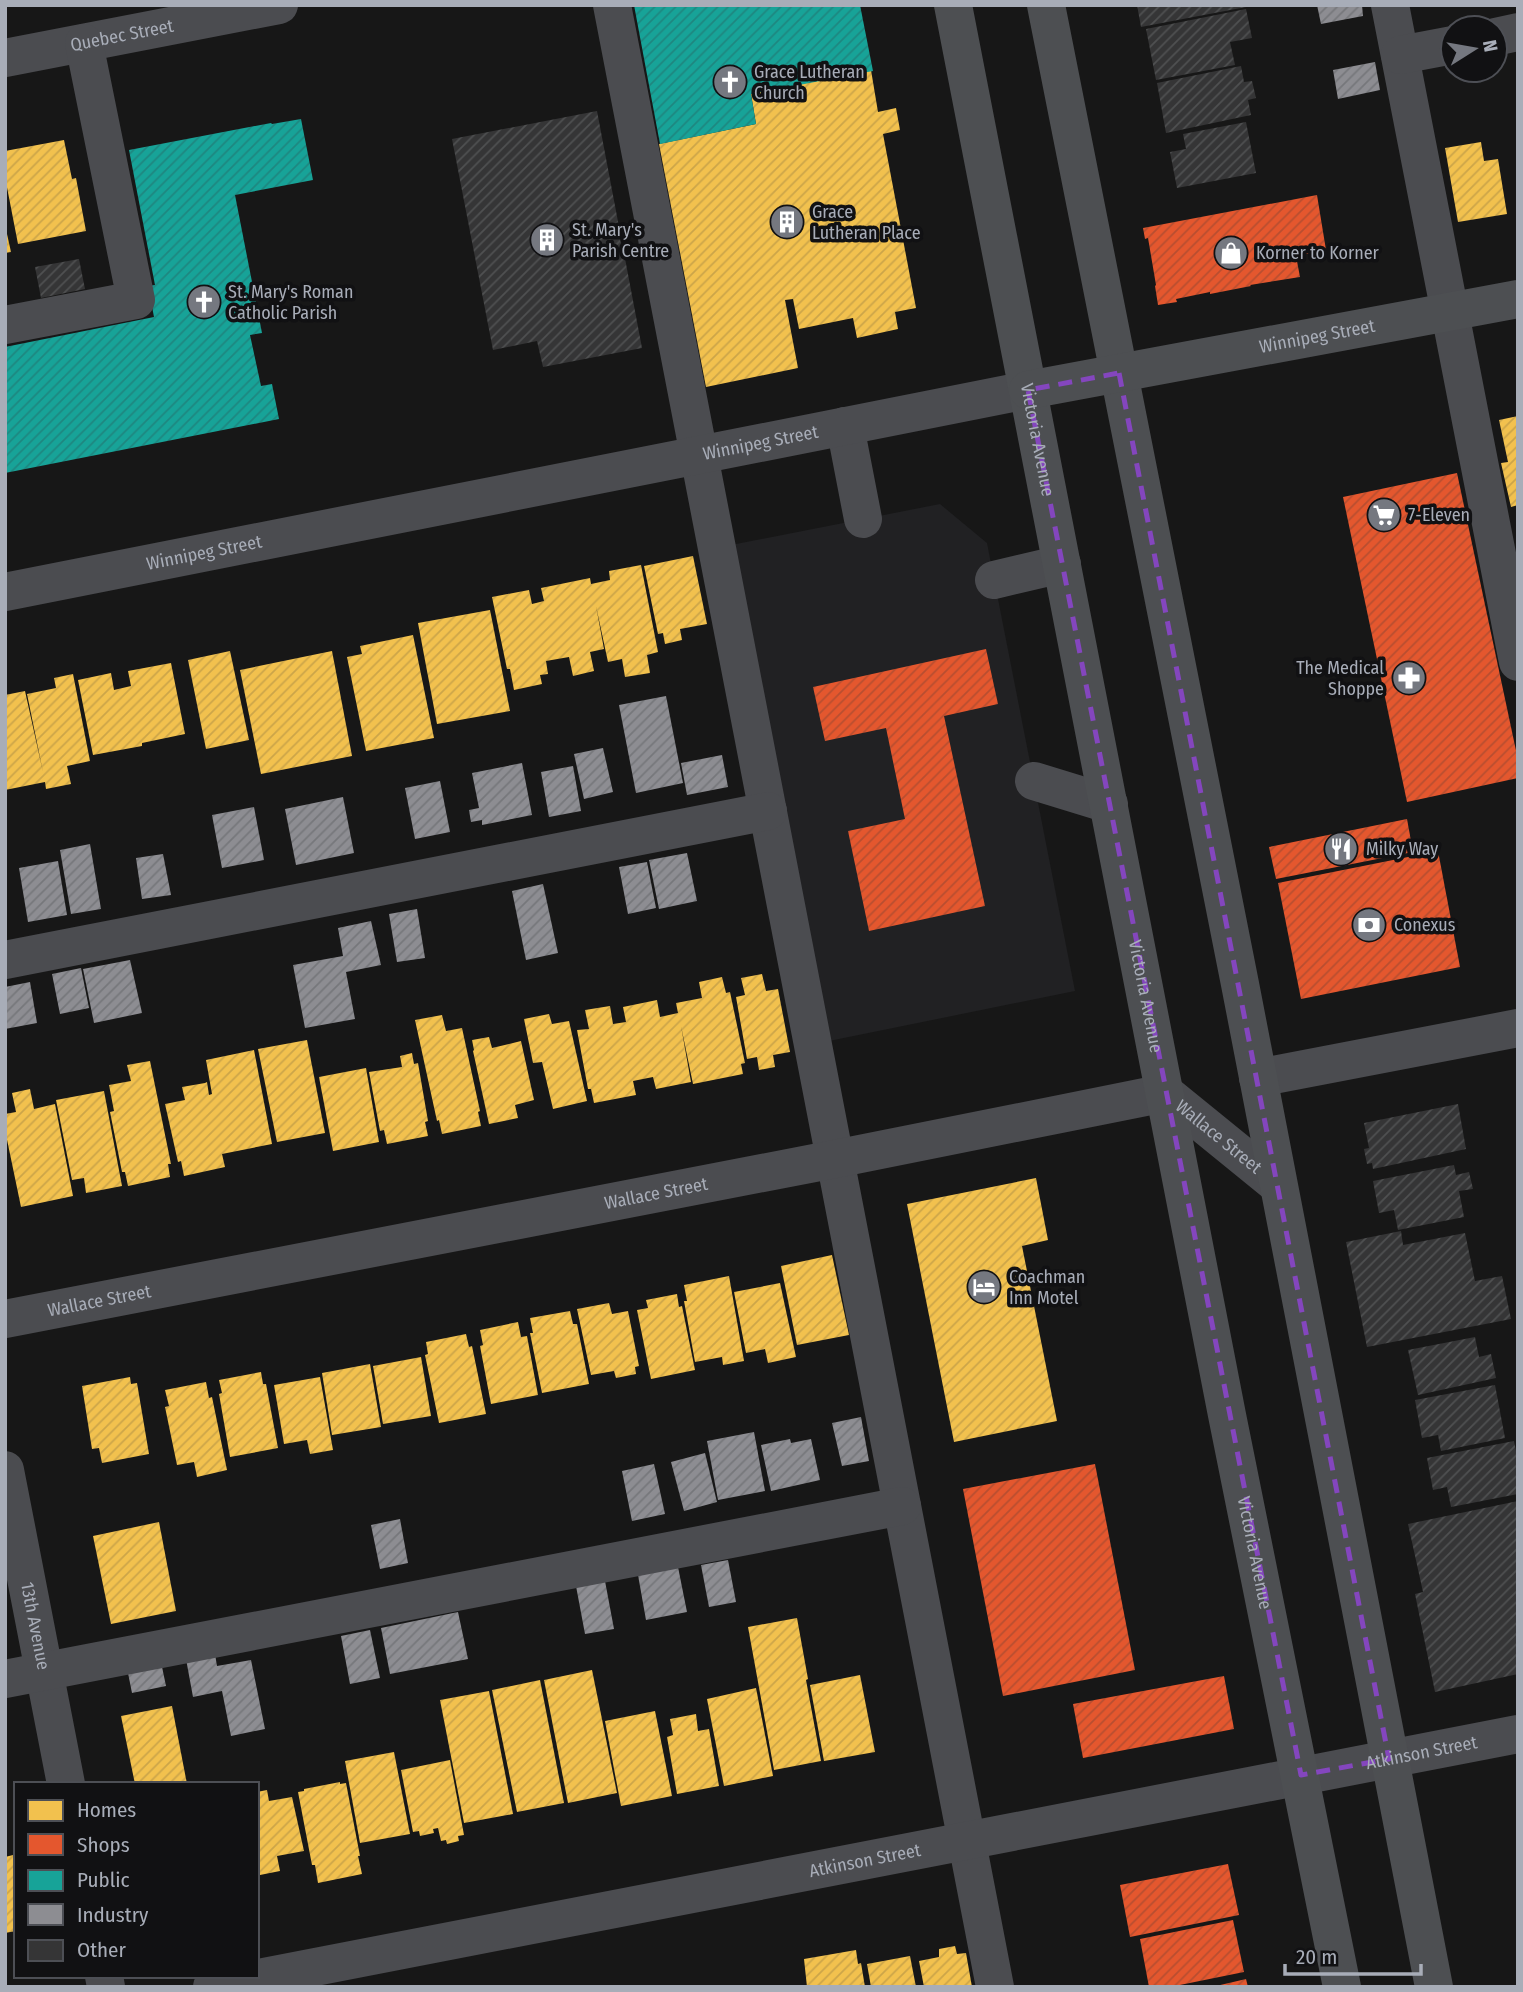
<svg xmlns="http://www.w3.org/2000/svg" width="1523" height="1992" viewBox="0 0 1523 1992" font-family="'Fira Sans Condensed',sans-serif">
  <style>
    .built { fill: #212123 }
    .homes { fill: url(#homes-hatch) }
    .shops { fill: url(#shops-hatch) }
    .public { fill: url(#public-hatch) }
    .industry { fill: url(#industry-hatch) }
    .building { fill: url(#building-hatch) }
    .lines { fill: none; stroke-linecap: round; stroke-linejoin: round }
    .minor { stroke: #4b4c50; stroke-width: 38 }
    .major { stroke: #4d4f52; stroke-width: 38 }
    .marked { fill: none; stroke: #8446be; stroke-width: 5; stroke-dasharray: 14 9; stroke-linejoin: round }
    .labels { text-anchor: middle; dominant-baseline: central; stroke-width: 7; stroke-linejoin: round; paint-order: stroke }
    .street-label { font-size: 18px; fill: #a8adb8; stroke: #111113 }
    .poi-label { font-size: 18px; fill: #a8adb8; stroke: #111113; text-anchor: start }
  </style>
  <defs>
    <pattern id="homes-hatch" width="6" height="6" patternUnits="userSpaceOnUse" patternTransform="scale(1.75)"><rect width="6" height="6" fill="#f2c14e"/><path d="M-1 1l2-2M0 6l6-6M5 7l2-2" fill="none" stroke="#cca549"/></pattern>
    <pattern id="shops-hatch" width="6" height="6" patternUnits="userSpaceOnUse" patternTransform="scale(1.75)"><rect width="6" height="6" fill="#e4572e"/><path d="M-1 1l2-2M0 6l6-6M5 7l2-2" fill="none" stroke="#b84e30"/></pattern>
    <pattern id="public-hatch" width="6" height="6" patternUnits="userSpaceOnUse" patternTransform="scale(1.75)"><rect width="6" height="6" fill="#17a398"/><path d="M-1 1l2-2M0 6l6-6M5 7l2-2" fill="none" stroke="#1e8780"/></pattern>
    <pattern id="industry-hatch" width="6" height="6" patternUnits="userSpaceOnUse" patternTransform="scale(1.75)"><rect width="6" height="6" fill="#8d8d92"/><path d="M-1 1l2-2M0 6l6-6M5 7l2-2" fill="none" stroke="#76777b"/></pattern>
    <pattern id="building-hatch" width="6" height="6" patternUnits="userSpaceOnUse" patternTransform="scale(1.75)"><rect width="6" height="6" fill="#353536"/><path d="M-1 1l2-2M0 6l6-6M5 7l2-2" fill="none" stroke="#4f5051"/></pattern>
  </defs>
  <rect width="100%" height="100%" fill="#171717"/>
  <!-- built -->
  <polygon class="built" points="940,504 987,543 1075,991 829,1041 731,545"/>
  <!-- homes -->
  <g class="homes">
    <polygon points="871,70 878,112 896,108 900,130 883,134 916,308 895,312 898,329 857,338 853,318 799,329 793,299 785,300 798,368 706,387 659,144 756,124 751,94"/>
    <polygon points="64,140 72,179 76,178 86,231 18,244 5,177 5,151"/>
    <polygon points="1481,142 1484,161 1498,159 1507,214 1458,222 1445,148"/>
    <polygon points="5,225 11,252 5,253"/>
    <polygon points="1518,416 1518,505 1511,507 1501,463 1508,462 1499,420"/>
    <polygon points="693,556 707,624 680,629 682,640 665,644 663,633 658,634 644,566"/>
    <polygon points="641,565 658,652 647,655 650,673 625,677 622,659 608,662 596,606 604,649 590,652 594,671 573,676 569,657 546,661 548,674 540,675 542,684 514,690 510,669 507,669 492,597 529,590 532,604 544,601 541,588 590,578 591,584 610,580 609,571"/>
    <polygon points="490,610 510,711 437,724 418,623"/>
    <polygon points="413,635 434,738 366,751 347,657 362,654 360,646"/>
    <polygon points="230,651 249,740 206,749 188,660"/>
    <polygon points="332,651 352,756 261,774 240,670"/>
    <polygon points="171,663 185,734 142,743 142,746 93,755 78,680 111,673 114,690 131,686 128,671"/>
    <polygon points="73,674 90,761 67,766 71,784 46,789 45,782 5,790 5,695 25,691 43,772 27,694 56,688 54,678"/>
    <polygon points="762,974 766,991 778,989 790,1052 773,1055 775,1067 759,1070 757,1057 747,1059 736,997 745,995 741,978"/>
    <polygon points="722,977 726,993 730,992 745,1063 741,1064 743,1074 693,1084 681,1026 691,1082 656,1089 653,1077 633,1081 636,1095 594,1103 591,1089 588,1089 577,1030 589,1029 585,1010 610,1006 613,1024 626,1022 623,1007 657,1000 660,1017 678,1013 676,1003 702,998 699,982"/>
    <polygon points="549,1014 552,1024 569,1021 587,1101 553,1109 542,1062 533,1063 524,1019"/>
    <polygon points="442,1015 446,1031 462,1028 480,1111 478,1112 481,1126 442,1134 439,1120 437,1121 415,1020"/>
    <polygon points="489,1037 492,1048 521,1041 534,1100 515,1105 518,1118 489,1124 473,1051 474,1050 472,1040"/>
    <polygon points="307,1040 325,1133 277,1142 258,1049"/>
    <polygon points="254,1050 272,1144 222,1154 225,1167 184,1176 181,1161 178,1162 165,1104 185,1100 182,1087 205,1083 207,1082 209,1095 212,1094 206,1060"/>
    <polygon points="412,1053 414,1064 418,1063 428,1121 425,1122 428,1136 387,1144 384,1130 380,1131 369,1072 402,1067 400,1056"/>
    <polygon points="150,1061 171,1164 168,1164 170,1177 128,1186 125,1172 122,1172 110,1112 114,1111 109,1085 131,1081 127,1065"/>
    <polygon points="366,1068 379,1142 333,1151 319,1077"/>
    <polygon points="30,1089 34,1109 55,1104 73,1196 21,1207 5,1130 5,1114 16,1112 12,1093"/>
    <polygon points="104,1091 122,1186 86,1193 84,1178 72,1180 56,1100"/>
    <polygon points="1036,1178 1048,1240 1022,1246 1057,1421 954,1442 907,1204"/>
    <polygon points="832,1255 849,1335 797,1345 781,1266"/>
    <polygon points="729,1276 744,1361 723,1365 722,1357 695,1362 684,1301 687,1301 684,1285"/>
    <polygon points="780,1283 796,1357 768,1363 765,1349 746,1353 734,1292"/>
    <polygon points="677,1294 679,1307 682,1306 695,1370 651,1379 637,1310 648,1308 646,1300"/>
    <polygon points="609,1303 612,1314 628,1311 639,1366 635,1367 636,1374 616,1378 614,1371 591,1375 577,1309"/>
    <polygon points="570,1311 573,1324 577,1324 589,1384 542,1393 530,1333 533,1333 530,1318"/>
    <polygon points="518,1322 521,1337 527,1336 538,1395 491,1404 480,1346 483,1345 480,1330"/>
    <polygon points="466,1334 469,1347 472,1346 486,1414 439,1423 425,1355 428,1354 426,1342"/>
    <polygon points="421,1357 431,1416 383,1424 373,1366"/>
    <polygon points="370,1364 381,1427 332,1435 322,1373"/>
    <polygon points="261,1372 263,1384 266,1384 278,1448 230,1457 219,1394 222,1393 219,1380"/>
    <polygon points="130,1377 131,1384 137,1383 149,1454 102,1463 99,1448 92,1449 82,1386"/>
    <polygon points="320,1377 333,1450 310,1454 307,1440 284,1444 274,1385"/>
    <polygon points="206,1382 209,1398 212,1397 227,1470 197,1477 194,1462 177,1465 165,1407 169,1406 165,1390"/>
    <polygon points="159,1522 176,1611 111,1624 93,1536"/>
    <polygon points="797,1618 808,1679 806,1680 821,1761 774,1770 748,1627"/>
    <polygon points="592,1670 617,1793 568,1803 544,1680"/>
    <polygon points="860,1675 875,1752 824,1761 810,1685"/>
    <polygon points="540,1680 564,1803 517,1812 492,1690"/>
    <polygon points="756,1688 773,1776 724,1786 707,1699"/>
    <polygon points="489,1691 513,1814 464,1823 440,1700"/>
    <polygon points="172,1706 187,1784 135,1784 121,1716"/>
    <polygon points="655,1711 672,1796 621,1806 605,1721"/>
    <polygon points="696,1714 698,1731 709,1729 719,1786 677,1794 667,1737 673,1735 670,1719"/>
    <polygon points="394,1752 410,1834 360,1843 345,1761"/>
    <polygon points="450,1760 464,1835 458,1836 459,1841 447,1844 446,1840 441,1841 438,1828 433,1829 434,1833 420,1836 419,1831 413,1832 401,1770"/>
    <polygon points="340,1782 340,1784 346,1783 360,1856 358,1856 362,1874 318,1883 315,1865 312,1865 298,1792 304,1791 304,1789"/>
    <polygon points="267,1790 269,1801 292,1797 304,1851 277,1856 280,1871 260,1875 257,1860 257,1792"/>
    <polygon points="13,1855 16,1871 16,1931 5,1933 5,1857"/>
    <polygon points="955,1946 957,1954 966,1953 972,1987 924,1987 919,1961 939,1957 939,1949"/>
    <polygon points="856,1950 858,1964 861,1963 865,1987 807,1987 804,1959"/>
    <polygon points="910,1956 916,1987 871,1987 867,1964"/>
  </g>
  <!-- shops -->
  <g class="shops">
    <polygon points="1317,195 1326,250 1296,256 1300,277 1250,285 1251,286 1210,294 1210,292 1176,299 1177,302 1158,305 1155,286 1156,285 1148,238 1145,239 1143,228"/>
    <polygon points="1457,473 1518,760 1518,778 1407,802 1343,497"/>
    <polygon points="986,649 998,704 944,716 985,906 869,931 848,831 905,819 886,728 825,741 813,687"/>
    <polygon points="1407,819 1413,852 1276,879 1269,847"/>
    <polygon points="1438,851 1460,967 1301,999 1278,883"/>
    <polygon points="1095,1464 1135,1670 1003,1696 963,1489"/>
    <polygon points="1224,1676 1234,1729 1083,1758 1073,1704"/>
    <polygon points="1228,1864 1239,1915 1130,1937 1120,1885"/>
    <polygon points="1233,1920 1244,1972 1170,1987 1149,1987 1140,1939"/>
    <polygon points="1246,1979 1248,1987 1216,1987 1216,1986"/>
  </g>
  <!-- public -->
  <g class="public">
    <polygon points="634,5 860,5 873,71 751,94 756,124 660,144"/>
    <polygon points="301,119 313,180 235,195 262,333 250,335 261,386 272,384 279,419 5,473 5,347 154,317 148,286 155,285 129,150 271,123 272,124"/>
  </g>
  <!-- industry -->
  <g class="industry">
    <polygon points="1317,5 1362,5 1363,16 1321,24"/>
    <polygon points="1375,62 1380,90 1338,99 1333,70"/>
    <polygon points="666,696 683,783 636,793 619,705"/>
    <polygon points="603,748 613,792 584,799 574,754"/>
    <polygon points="722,755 728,787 687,795 681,763"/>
    <polygon points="522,763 532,815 482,825 482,820 471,822 469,810 479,808 472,773"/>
    <polygon points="573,766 581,811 549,817 541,772"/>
    <polygon points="440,781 450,832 415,839 405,788"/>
    <polygon points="343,797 354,853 296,865 285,809"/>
    <polygon points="254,807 264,860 222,868 212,815"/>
    <polygon points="90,844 101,909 71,914 60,850"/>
    <polygon points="687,853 697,901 659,909 649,860"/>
    <polygon points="163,854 171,895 142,899 136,858"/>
    <polygon points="58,861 67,915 28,922 19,868"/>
    <polygon points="647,862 656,908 628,914 619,867"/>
    <polygon points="543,884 558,953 526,960 512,891"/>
    <polygon points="417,909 425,958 397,962 389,914"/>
    <polygon points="371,921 381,965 346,972 355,1019 305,1028 293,965 343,956 338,928"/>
    <polygon points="130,960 142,1013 94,1023 83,969"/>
    <polygon points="81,968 89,1008 60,1014 52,974"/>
    <polygon points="30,982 37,1023 5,1029 5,987"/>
    <polygon points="861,1417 869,1461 842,1466 832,1423"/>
    <polygon points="754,1432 765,1491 718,1500 707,1441"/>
    <polygon points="790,1439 791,1443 811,1439 820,1480 771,1491 761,1445"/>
    <polygon points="705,1453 717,1502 684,1511 671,1462"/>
    <polygon points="654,1464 665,1514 632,1521 622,1471"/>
    <polygon points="400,1519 408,1563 380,1569 371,1525"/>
    <polygon points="728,1560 736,1602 709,1607 701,1565"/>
    <polygon points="678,1567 687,1612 646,1620 638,1575"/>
    <polygon points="605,1581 614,1629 585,1634 576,1586"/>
    <polygon points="458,1612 468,1659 390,1674 381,1628"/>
    <polygon points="370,1630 380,1678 350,1684 341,1636"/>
    <polygon points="215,1654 217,1666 251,1660 265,1729 231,1736 222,1691 193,1697 186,1659"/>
    <polygon points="161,1662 166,1686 132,1693 127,1668"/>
  </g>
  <!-- building -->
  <g class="building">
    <polygon points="1137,5 1246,5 1246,7 1141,27"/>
    <polygon points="1246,9 1252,38 1230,42 1235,65 1156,80 1146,29"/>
    <polygon points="1241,66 1244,82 1252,81 1256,98 1248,100 1251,115 1166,133 1157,83"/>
    <polygon points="597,111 642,348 543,367 537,341 493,350 452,139"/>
    <polygon points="1246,122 1256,173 1177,188 1170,152 1186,149 1183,134"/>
    <polygon points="79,259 85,289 41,298 35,267"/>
    <polygon points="1458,1104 1466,1149 1373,1169 1372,1163 1367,1164 1364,1149 1369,1148 1364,1123"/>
    <polygon points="1454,1165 1456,1175 1469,1172 1473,1189 1459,1191 1464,1217 1398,1230 1394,1210 1379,1213 1373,1181"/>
    <polygon points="1401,1231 1403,1245 1465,1233 1475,1281 1502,1276 1511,1319 1367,1347 1346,1242"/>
    <polygon points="1475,1337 1479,1357 1491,1354 1496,1378 1418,1395 1408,1350"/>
    <polygon points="1495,1385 1505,1438 1441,1451 1438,1435 1422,1438 1415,1400"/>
    <polygon points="1514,1441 1518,1461 1518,1494 1451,1507 1447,1487 1433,1490 1427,1458"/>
    <polygon points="1518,1501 1518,1674 1435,1692 1415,1594 1423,1592 1408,1524"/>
  </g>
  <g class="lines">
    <!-- minor -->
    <g class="minor">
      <polyline points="612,5 995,1987"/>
      <polyline points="1390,5 1518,662"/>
      <polyline points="1495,37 1518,32"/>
      <polyline points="1400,55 1453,45"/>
      <path id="s1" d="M5,58L279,5"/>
      <polyline points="5,325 136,300 84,43"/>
      <polyline points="845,426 863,519"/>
      <polyline points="994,580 1062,564"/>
      <path id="s2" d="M5,592L1028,390"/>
      <polyline points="1034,781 1109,804"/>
      <polyline points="5,960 768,811"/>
      <polyline points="1258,1078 1518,1028"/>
      <path id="s3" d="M5,1319L835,1159L1165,1093L1278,1185"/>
      <path id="s4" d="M5,1470L66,1784"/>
      <polyline points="5,1679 902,1506"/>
      <polyline points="104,1976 106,1987"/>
      <path id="s5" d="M212,1987L1518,1734"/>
    </g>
    <!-- major -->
    <g class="major">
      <path id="s6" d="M953,5L1227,1415L1342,1987"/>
      <polyline points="1046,5 1240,984 1434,1987"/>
      <path id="s7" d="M1028,390L1518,299"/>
    </g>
  </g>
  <!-- marked area -->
  <path class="marked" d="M1119,373L1389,1759L1301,1775L1028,390Z"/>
  <!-- icons -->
  <defs>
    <g id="church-disc" transform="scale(1.75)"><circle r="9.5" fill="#757880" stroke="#111113"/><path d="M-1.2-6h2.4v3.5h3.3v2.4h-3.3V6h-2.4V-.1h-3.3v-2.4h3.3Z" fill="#fff"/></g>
    <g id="building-disc" transform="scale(1.75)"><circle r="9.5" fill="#757880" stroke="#111113"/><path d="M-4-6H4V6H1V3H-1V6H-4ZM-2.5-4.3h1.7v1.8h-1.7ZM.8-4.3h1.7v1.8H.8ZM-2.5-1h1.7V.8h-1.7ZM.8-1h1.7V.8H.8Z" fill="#fff"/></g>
    <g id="shop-disc" transform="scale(1.75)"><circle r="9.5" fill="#757880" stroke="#111113"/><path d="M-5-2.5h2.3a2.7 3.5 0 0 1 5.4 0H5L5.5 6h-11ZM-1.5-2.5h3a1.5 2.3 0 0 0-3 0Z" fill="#fff"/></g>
    <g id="supermarket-disc" transform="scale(1.75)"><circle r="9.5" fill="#757880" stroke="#111113"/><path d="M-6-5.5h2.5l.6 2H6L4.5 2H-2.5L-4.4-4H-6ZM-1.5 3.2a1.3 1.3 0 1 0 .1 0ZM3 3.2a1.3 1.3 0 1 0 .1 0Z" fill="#fff"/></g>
    <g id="pharmacy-disc" transform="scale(1.75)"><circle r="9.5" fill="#757880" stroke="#111113"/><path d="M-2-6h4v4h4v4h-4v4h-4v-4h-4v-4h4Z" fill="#fff"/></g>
    <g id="restaurant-disc" transform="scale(1.75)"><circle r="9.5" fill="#757880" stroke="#111113"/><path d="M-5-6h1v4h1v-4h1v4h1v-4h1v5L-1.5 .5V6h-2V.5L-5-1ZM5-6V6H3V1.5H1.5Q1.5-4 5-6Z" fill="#fff"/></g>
    <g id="bank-disc" transform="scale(1.75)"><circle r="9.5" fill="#757880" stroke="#111113"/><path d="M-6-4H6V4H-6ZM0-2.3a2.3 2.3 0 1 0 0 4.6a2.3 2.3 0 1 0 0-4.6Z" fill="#fff"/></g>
    <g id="hotel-disc" transform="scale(1.75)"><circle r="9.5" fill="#757880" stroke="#111113"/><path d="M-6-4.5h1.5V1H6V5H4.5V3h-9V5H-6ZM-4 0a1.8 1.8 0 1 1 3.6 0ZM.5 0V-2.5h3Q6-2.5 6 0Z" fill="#fff"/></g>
  </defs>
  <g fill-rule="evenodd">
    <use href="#church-disc" x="730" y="82"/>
    <use href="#building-disc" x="787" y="222"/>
    <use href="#building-disc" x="547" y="240"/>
    <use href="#shop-disc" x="1231" y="253"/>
    <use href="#church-disc" x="204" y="302"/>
    <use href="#supermarket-disc" x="1384" y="515"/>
    <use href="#pharmacy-disc" x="1409" y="678"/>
    <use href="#restaurant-disc" x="1341" y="849"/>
    <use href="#bank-disc" x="1369" y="925"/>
    <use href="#hotel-disc" x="984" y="1287"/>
  </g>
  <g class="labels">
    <!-- street labels -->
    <g class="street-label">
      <text stroke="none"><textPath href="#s1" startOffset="119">Quebec Street</textPath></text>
      <text stroke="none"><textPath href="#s7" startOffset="294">Winnipeg Street</textPath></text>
      <text stroke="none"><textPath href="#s6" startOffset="443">Victoria Avenue</textPath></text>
      <text stroke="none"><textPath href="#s2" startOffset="770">Winnipeg Street</textPath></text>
      <text stroke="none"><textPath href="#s2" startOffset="203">Winnipeg Street</textPath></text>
      <text stroke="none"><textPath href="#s6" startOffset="1010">Victoria Avenue</textPath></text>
      <text stroke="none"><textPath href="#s3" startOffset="1251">Wallace Street</textPath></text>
      <text stroke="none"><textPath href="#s3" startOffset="663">Wallace Street</textPath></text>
      <text stroke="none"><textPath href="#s3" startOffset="96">Wallace Street</textPath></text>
      <text stroke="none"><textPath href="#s6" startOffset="1577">Victoria Avenue</textPath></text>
      <text stroke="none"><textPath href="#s4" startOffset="159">13th Avenue</textPath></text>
      <text stroke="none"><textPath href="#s5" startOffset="1232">Atkinson Street</textPath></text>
      <text stroke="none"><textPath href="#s5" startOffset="665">Atkinson Street</textPath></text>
    </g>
    <!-- poi labels -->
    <g class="poi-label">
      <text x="754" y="72">Grace Lutheran<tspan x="754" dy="21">Church</tspan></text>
      <text x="812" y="212">Grace<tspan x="812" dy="21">Lutheran Place</tspan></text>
      <text x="572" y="230">St. Mary's<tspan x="572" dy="21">Parish Centre</tspan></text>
      <text x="1256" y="253">Korner to Korner</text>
      <text x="228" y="292">St. Mary's Roman<tspan x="228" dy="21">Catholic Parish</tspan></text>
      <text x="1408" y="515">7-Eleven</text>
      <text x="1384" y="668" text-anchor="end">The Medical<tspan x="1384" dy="21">Shoppe</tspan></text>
      <text x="1366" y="849">Milky Way</text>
      <text x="1394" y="925">Conexus</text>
      <text x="1009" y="1277">Coachman<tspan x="1009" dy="21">Inn Motel</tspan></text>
    </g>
  </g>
  <!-- border -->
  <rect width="1523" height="1992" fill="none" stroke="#a8adb8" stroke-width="14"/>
  <!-- legend -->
  <rect x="14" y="1782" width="245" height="196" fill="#111113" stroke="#4d4f55" stroke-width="2"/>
  <rect x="28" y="1800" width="35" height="21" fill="#f2c14e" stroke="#4d4f55" stroke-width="2"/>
  <text x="77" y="1817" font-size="21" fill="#a8adb8">Homes</text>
  <rect x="28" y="1834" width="35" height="21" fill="#e4572e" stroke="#4d4f55" stroke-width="2"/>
  <text x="77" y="1852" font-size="21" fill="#a8adb8">Shops</text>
  <rect x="28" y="1870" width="35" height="21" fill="#17a398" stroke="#4d4f55" stroke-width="2"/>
  <text x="77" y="1887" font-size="21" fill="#a8adb8">Public</text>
  <rect x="28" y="1904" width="35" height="21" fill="#8d8d92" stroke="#4d4f55" stroke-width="2"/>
  <text x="77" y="1922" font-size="21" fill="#a8adb8">Industry</text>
  <rect x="28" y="1940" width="35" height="21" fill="#353536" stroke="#4d4f55" stroke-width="2"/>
  <text x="77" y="1957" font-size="21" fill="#a8adb8">Other</text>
  <!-- north arrow -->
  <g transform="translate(1474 49) rotate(79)"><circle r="33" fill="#111113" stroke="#4d4f55" stroke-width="2"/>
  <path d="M0-5L12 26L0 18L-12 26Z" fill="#757880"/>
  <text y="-10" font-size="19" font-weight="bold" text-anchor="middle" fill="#a8adb8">N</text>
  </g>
  <!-- scale -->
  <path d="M1285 1964v10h136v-10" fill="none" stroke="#a8adb8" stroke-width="3.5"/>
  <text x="1296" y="1964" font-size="21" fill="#a8adb8" stroke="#111113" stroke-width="5" paint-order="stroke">20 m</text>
</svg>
